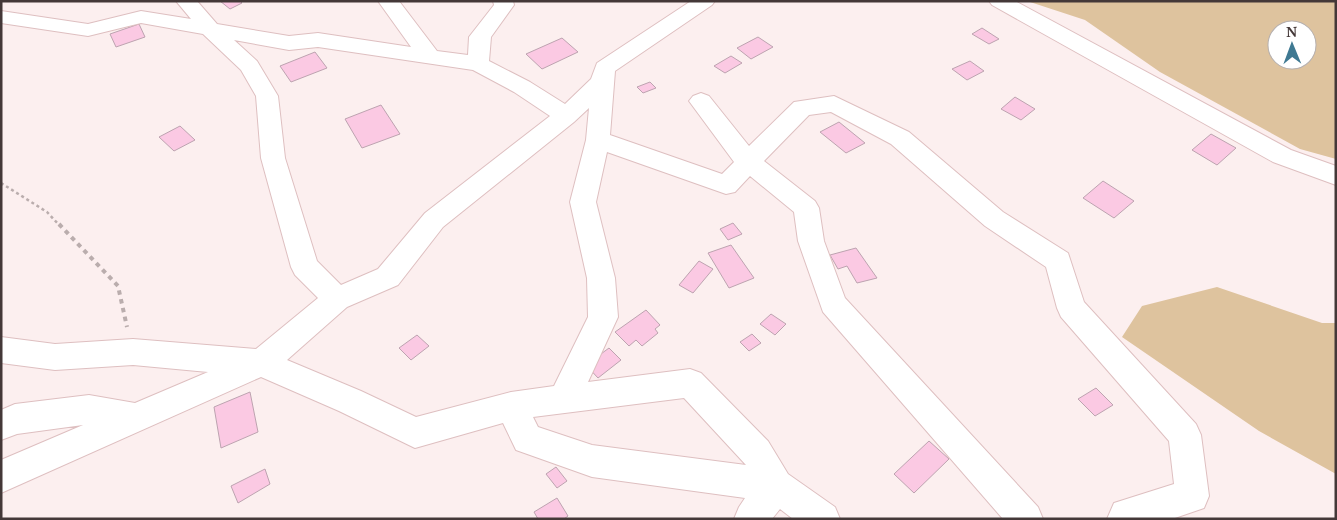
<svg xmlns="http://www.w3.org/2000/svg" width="1337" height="520" viewBox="0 0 1337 520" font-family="'Noto Serif',serif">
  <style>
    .green { fill: #dec39e; fill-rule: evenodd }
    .building { fill: #fbc9e3; stroke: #bda3b0 }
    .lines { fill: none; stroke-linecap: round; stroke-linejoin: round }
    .minor-casing { stroke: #debfc0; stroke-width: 2 }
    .path-far1 { stroke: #baadad; stroke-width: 2.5; stroke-dasharray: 3 3; stroke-linecap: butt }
    .path { stroke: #baadad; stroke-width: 4; stroke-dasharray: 4.5 4.5; stroke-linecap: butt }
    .minor { fill: #fff; fill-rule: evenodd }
  </style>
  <rect width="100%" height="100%" fill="#fcefef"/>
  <!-- green -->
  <g class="green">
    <path d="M1027,1H1336V159L1300,149L1160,72L1085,20ZM1277,30H1307V60H1277Z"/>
    <polygon points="1217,287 1322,323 1336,323 1336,474 1259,431 1122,337 1142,306"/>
  </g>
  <!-- building -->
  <g class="building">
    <polygon points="220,1 240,1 242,3 230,9"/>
    <polygon points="139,24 145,37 116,47 110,34"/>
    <polygon points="982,28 999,39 989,44 972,34"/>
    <polygon points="758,37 773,47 751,59 737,48"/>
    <polygon points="562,38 578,52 542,69 526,54"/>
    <polygon points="315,52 327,68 291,82 280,66"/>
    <polygon points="731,56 742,63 725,73 714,66"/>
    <polygon points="970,61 984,71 967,80 952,69"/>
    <polygon points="650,82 656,88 643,93 637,87"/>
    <polygon points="1015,97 1035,109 1021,120 1001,109"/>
    <polygon points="381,105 400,134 362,148 345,119"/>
    <polygon points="839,122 865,143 846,153 820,132"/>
    <polygon points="180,126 195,140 174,151 159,137"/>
    <polygon points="1211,134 1236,148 1217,165 1192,150"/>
    <polygon points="1103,181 1134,201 1114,218 1083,198"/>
    <polygon points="733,223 742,234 728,240 720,229"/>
    <polygon points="731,245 754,278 729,288 708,253"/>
    <polygon points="856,248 877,278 857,283 847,266 838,269 830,255"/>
    <polygon points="699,261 713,269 693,293 679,285"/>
    <polygon points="646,310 660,325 655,329 658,333 642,346 636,340 629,346 615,332"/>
    <polygon points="771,314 786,324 775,335 760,324"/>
    <polygon points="752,334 761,343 749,351 740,342"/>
    <polygon points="417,335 429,346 411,360 399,348"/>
    <polygon points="609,348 621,360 598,378 586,365"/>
    <polygon points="1096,388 1113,405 1095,416 1078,399"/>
    <polygon points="250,392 258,432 221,448 214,407"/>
    <polygon points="929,441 949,459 914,493 894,474"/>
    <polygon points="556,467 567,481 557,488 546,474"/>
    <polygon points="265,469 270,484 238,503 231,486"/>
    <polygon points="557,498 568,516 564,519 538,519 534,512"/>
  </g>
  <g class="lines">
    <!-- minor casing -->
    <g class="minor-casing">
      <g id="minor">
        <path d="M176,1H197L217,24L289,36L318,33L411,47L378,1H399L437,51L468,55L469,37L494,5L493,1H513L514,5L491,37L489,61L530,82L565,104L591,79L597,63L691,1H715L712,5L615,71L610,135L722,174L734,162L689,101L693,96L701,93L709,96L749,146L794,102L834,96L909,132L1003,212L1068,253L1084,302L1196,424L1201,435L1209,496L1204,508L1172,519H1107L1114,503L1174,484L1169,441L1061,317L1057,308L1046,267L985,226L891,144L831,112L809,115L764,161L815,201L819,208L824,241L845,298L1038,507L1043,519H1003L823,312L798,241L794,212L750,176L735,192L726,194L607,152L596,202L615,278L618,317L588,382L690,369L701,373L768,441L788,474L835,507L840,519H793L780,509L772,519H734L739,507L745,498L592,477L516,450L503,423L415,448L339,411L261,377L1,493V460L83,425L17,434L1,440V410L15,404L89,395L135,403L208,372L133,365L55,370L1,363V337L55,344L133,339L256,349L318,298L295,275L291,267L261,158L256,96L241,70L203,34L141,23L88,36L1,23V11L88,24L141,11L191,19ZM234,40L289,50L318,47L473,70L514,92L550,116L425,213L378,269L341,285L317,261L285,158L278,96L257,61ZM589,108L586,140L570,202L587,278L588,317L554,386L511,392L416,417L361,391L287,360L347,307L398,285L443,227L574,122ZM684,398L746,465L592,445L538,427L533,417Z"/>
        <polygon points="989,1 1015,1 1291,150 1336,166 1336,185 1273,162 992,5"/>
      </g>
    </g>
    <!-- path-far1 -->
    <polyline class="path-far1" points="1,183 47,212 60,226"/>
    <!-- path -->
    <polyline class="path" points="59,224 118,286 127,327"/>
    <!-- minor -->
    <use href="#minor" class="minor"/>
  </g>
  <!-- border -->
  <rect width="1337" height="520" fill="none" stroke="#443838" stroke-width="5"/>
  <!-- north arrow -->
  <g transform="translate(1292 45) rotate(359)"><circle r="24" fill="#ffffff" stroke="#b4afaf"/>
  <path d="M0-4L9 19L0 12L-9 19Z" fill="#3f7992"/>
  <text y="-8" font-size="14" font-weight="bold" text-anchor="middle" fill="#443838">N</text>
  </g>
</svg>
